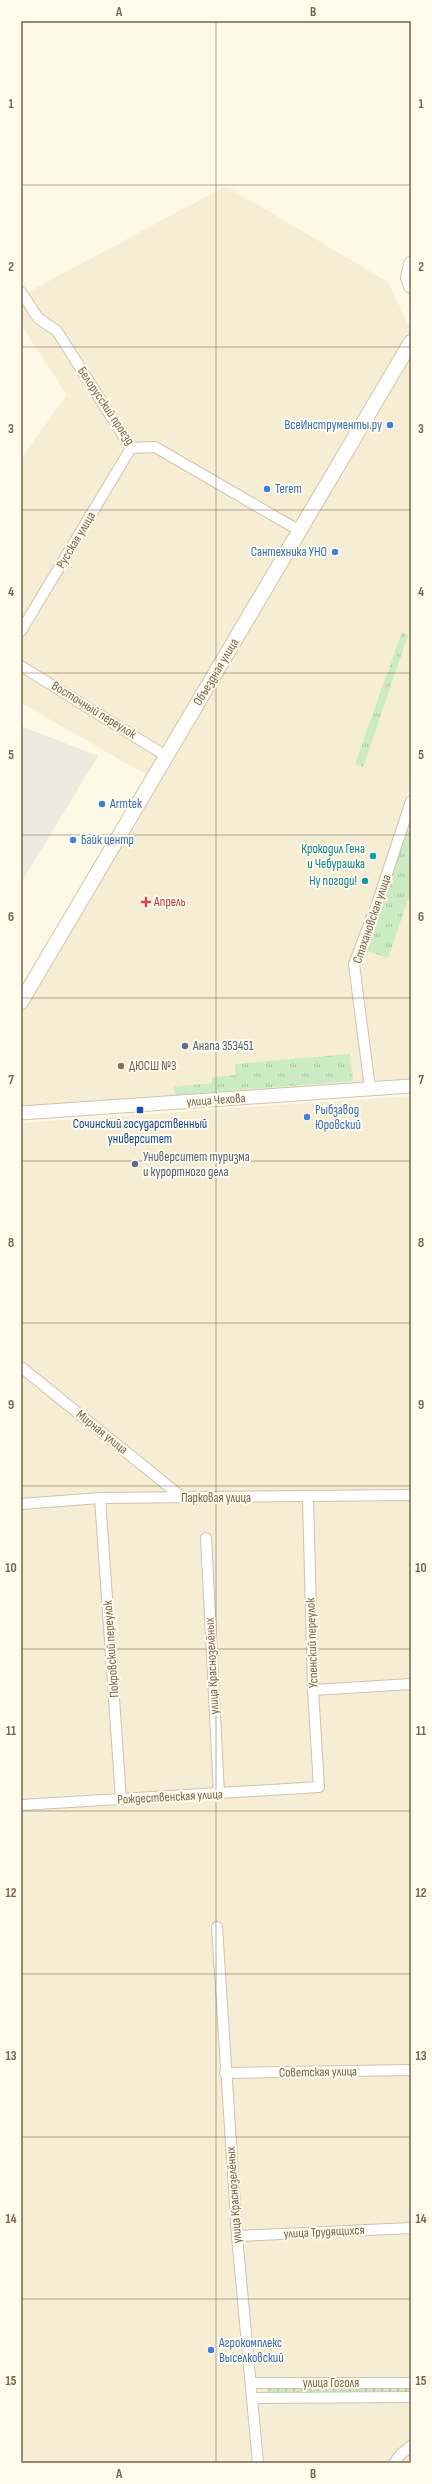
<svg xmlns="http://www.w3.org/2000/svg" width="432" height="2484" viewBox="0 0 432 2484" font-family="'Sofia Sans Condensed',sans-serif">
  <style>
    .residential { fill: #f5edd4 }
    .industrial { fill: #ede9e0 }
    .grass { fill: url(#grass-tufts) }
    .park { fill: url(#park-dots) }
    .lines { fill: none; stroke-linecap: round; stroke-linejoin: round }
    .minor-casing { stroke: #cfc3ac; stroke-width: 12 }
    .tertiary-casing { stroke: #cfc3ac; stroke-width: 15 }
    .secondary-casing { stroke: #d2c5a9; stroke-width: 16 }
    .minor { stroke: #fff; stroke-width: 10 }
    .tertiary { stroke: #fff; stroke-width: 13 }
    .secondary { stroke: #fff; stroke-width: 14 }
    .grid { fill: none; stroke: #77644a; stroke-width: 1; stroke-opacity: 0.55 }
    .shop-dot { fill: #3f7fe0; stroke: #fffced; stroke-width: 1.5 }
    .culture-dot { fill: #0f9aa8; stroke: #fffced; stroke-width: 1.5 }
    .health-dot { fill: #e0444e; stroke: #fffced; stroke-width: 1.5 }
    .service-dot { fill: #5c6f8a; stroke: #fffced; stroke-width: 1.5 }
    .education-dot { fill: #8d6e63; stroke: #fffced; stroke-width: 1.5 }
    .transit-dot { fill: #1a4fb4; stroke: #fffced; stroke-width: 1.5 }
    .labels { text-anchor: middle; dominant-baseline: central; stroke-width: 4; stroke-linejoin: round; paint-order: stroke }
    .street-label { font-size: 13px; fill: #77644a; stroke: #fffced }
    .shop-label { font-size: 13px; fill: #366cbe; stroke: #fffced; text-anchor: start }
    .culture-label { font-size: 13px; fill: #0d838f; stroke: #fffced; text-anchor: end }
    .health-label { font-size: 13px; fill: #be3a42; stroke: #fffced; text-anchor: start }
    .service-label { font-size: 13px; fill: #4e5e75; stroke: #fffced; text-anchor: start }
    .education-label { font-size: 13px; fill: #785e54; stroke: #fffced; text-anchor: start }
    .transit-label { font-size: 13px; fill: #164399; stroke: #fffced }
    .neatline { fill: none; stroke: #77644a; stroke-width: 1.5 }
    .grid-label { font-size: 13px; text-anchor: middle; font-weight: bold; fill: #77644a }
  </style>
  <defs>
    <pattern id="grass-tufts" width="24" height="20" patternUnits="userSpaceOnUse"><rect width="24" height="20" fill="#cbebc4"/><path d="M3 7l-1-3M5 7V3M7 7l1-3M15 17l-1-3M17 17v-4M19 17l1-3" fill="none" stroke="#aac2a1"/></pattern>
    <pattern id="park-dots" width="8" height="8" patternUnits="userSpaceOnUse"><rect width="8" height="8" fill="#cbebc4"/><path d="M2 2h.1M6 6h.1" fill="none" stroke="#aac2a1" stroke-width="1.8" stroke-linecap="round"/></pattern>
  </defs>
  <rect width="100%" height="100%" fill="#fdf9e6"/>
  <!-- residential -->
  <g class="residential">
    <polygon points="226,186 388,282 411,330 411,342 152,778 21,703 21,458 67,395 21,325 21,296"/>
    <polygon points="411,351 411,785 352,964 365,1083 21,1110 21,1006"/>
    <polygon points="411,808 411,1079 374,1082 356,965"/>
    <polygon points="411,1096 411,2463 21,2463 21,1123"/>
  </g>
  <!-- industrial -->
  <polygon class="industrial" points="21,726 98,756 21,883"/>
  <!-- grass -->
  <g class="grass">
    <polygon points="402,632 408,635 363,767 355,764"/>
    <polygon points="411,822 411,891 388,958 364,950"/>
    <polygon points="350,1054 353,1081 175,1095 174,1087 212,1083 212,1077 236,1075 235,1064"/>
  </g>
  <!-- park -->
  <polygon class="park" points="411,2385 411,2394 267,2395 267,2386"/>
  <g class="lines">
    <!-- minor casing -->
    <g class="minor-casing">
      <g id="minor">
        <polyline points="21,292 38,318 57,331 131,448 155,447 300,531"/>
        <polyline points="21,631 131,448"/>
        <polyline points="21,666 166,756"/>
        <polyline points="370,1089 354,964 378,901 411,801"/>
        <polyline points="21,1367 183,1498"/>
        <polyline points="100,1498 121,1799"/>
        <polyline points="21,1504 100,1498 411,1495"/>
        <polyline points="206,1538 219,1794"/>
        <polyline points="313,1690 411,1684"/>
        <polyline points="21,1805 319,1787 313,1690 308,1498"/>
        <polyline points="217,1927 237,2236 258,2463"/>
        <polyline points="225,2073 411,2070"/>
        <polyline points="237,2236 411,2228"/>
        <polyline points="252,2383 411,2383"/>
        <polyline points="253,2398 411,2397"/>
        <polyline points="394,2463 401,2454 411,2446"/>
      </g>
    </g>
    <!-- tertiary casing -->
    <g class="tertiary-casing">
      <polyline id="tertiary" points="21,1113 411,1086"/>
    </g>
    <!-- secondary casing -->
    <g class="secondary-casing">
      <g id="secondary">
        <polyline points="411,264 408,278 411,286"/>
        <polyline points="21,1002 411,342"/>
      </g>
    </g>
    <!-- minor -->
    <use href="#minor" class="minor"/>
    <!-- tertiary -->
    <use href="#tertiary" class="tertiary"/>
    <!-- secondary -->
    <use href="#secondary" class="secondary"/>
  </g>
  <!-- grid -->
  <path class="grid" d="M216,21V2463M21,185H411M21,347H411M21,510H411M21,673H411M21,835H411M21,998H411M21,1161H411M21,1323H411M21,1486H411M21,1649H411M21,1811H411M21,1974H411M21,2137H411M21,2299H411"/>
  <!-- markers -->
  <g class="shop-dot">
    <circle cx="390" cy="425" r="4"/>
    <circle cx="267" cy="489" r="4"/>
    <circle cx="335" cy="552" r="4"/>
    <circle cx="102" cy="804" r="4"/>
    <circle cx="73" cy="840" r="4"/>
    <circle cx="307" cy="1117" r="4"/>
    <circle cx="211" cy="2350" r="4"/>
  </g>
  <g class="culture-dot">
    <circle cx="373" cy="856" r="4"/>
    <circle cx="365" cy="881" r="4"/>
  </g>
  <path class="health-dot" d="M144 896h4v4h4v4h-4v4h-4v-4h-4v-4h4z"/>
  <g class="service-dot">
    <circle cx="185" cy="1046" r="4"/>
    <circle cx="135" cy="1164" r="4"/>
  </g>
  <circle class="education-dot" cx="121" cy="1066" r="4"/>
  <rect class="transit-dot" x="136" y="1106" width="8" height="8" rx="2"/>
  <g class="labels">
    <!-- street labels -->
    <g class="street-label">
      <text transform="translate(106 406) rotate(56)">Белорусский проезд</text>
      <text transform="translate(76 540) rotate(-59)">Русская улица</text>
      <text transform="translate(216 672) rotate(-59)">Объездная улица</text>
      <text transform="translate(94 710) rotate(32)">Восточный переулок</text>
      <text transform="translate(372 919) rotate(-71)">Стахановская улица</text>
      <text transform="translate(216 1100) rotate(-4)">улица Чехова</text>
      <text transform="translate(102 1432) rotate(39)">Мирная улица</text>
      <text x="216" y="1498">Парковая улица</text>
      <text transform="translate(312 1643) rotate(-92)">Успенский переулок</text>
      <text transform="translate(111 1649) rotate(-94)">Покровский переулок</text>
      <text transform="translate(212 1666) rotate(-93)">улица Краснозелёных</text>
      <text transform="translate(170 1797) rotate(-3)">Рождественская улица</text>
      <text transform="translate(318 2072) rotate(-1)">Советская улица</text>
      <text transform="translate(234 2195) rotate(-94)">улица Краснозелёных</text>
      <text transform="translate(324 2232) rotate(-3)">улица Трудящихся</text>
      <text x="331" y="2383">улица Гоголя</text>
    </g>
    <!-- shop labels -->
    <g class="shop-label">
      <text x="382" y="425" text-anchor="end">ВсеИнструменты.ру</text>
      <text x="275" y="489">Terem</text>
      <text x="327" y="552" text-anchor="end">Сантехника УНО</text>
      <text x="110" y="804">Armtek</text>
      <text x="81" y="840">Байк центр</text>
      <text x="315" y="1110">Рыбзавод<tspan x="315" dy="15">Юровский</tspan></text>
      <text x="219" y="2343">Агрокомплекс<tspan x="219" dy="15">Выселковский</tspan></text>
    </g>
    <!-- culture labels -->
    <g class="culture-label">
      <text x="365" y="849">Крокодил Гена<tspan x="365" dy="15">и Чебурашка</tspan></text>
      <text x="357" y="881">Ну погоди!</text>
    </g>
    <!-- health labels -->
    <g class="health-label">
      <text x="154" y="902">Апрель</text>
    </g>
    <!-- service labels -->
    <g class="service-label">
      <text x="193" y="1046">Анапа 353451</text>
      <text x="143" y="1157">Университет туризма<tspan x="143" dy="15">и курортного дела</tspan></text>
    </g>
    <!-- education labels -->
    <g class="education-label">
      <text x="129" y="1066">ДЮСШ №3</text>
    </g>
    <!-- transit labels -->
    <g class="transit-label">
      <text x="140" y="1124">Сочинский государственный<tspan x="140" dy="15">университет</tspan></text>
    </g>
  </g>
  <!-- border -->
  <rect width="432" height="2484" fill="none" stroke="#fffced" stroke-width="44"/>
  <rect x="22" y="22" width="388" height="2440" class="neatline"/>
  <g class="grid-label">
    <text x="119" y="16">A</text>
    <text x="313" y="16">B</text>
    <text x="11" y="108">1</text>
    <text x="421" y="108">1</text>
    <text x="11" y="271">2</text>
    <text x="421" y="271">2</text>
    <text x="11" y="433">3</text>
    <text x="421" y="433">3</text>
    <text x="11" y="596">4</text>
    <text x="421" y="596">4</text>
    <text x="11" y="759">5</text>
    <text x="421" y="759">5</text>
    <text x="11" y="921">6</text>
    <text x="421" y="921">6</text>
    <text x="11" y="1084">7</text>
    <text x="421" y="1084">7</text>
    <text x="11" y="1247">8</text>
    <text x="421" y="1247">8</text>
    <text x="11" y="1409">9</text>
    <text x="421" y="1409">9</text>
    <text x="11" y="1572">10</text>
    <text x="421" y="1572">10</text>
    <text x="11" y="1735">11</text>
    <text x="421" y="1735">11</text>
    <text x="11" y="1897">12</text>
    <text x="421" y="1897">12</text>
    <text x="11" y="2060">13</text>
    <text x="421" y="2060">13</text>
    <text x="11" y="2223">14</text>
    <text x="421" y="2223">14</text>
    <text x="11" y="2385">15</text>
    <text x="421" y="2385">15</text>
    <text x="119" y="2478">A</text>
    <text x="313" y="2478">B</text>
  </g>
</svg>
